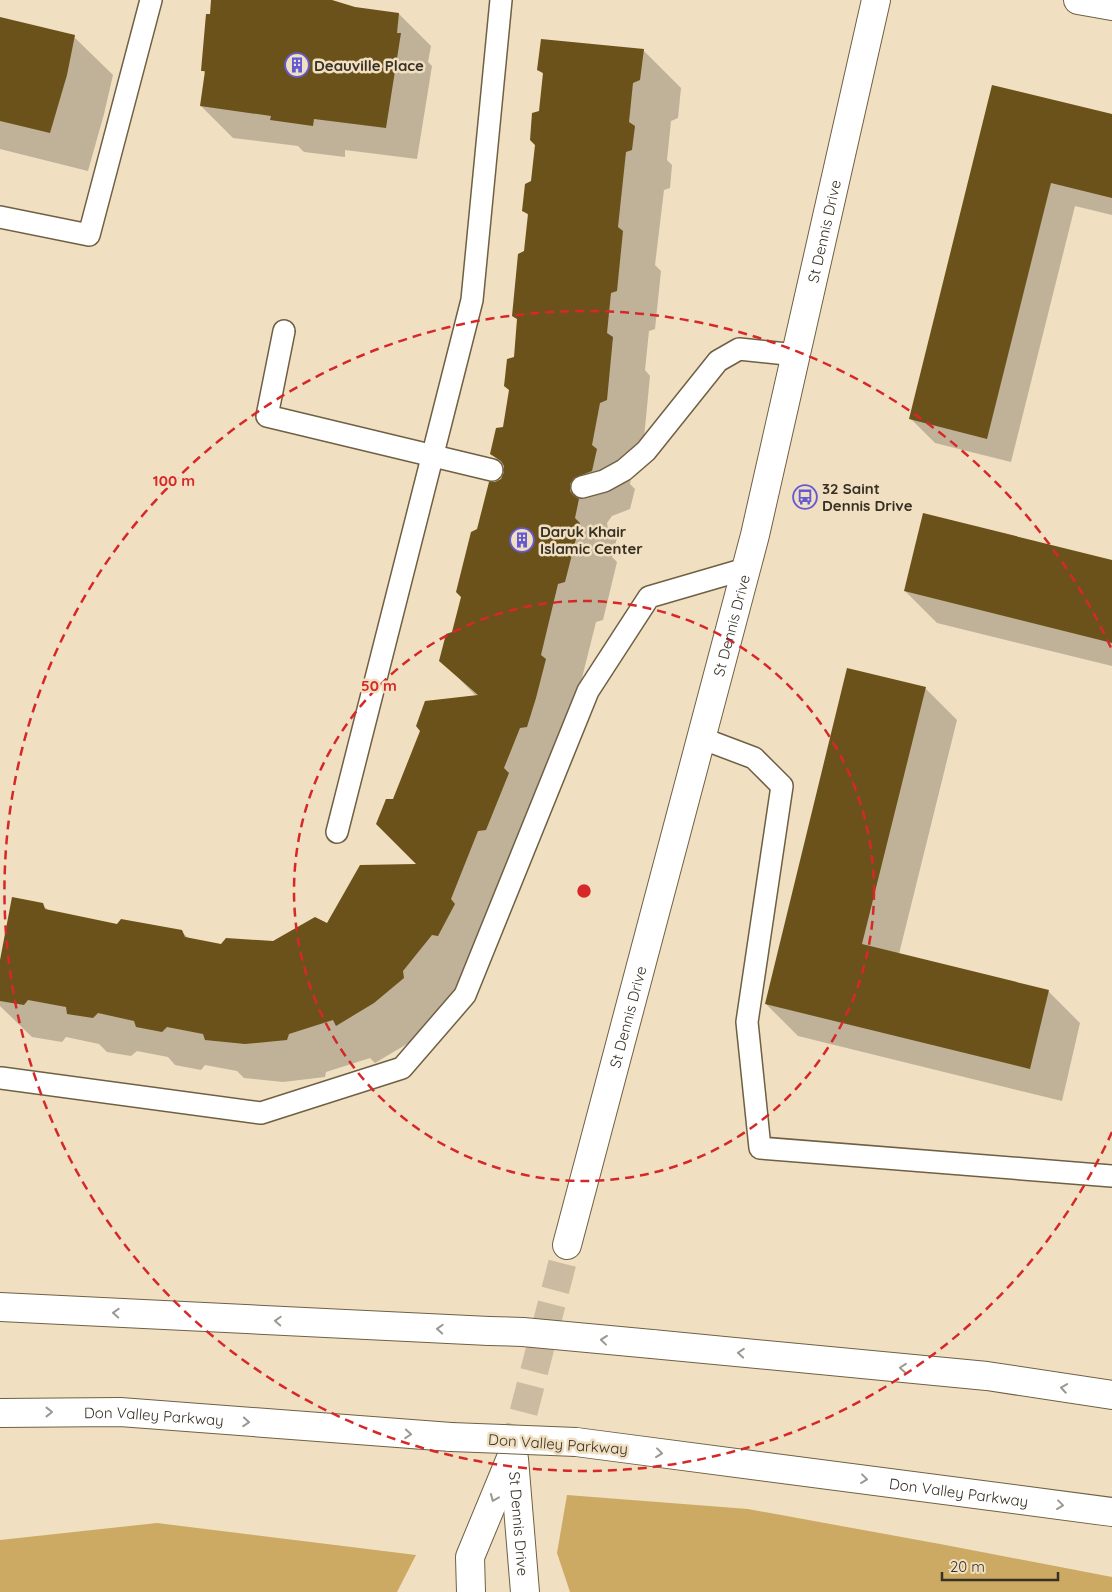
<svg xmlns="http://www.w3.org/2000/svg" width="1112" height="1592" viewBox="0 0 1112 1592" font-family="Quicksand,sans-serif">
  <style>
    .forest { fill: #cdaa63 }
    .shadow { fill: #0003 }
    .building { fill: #6b521a }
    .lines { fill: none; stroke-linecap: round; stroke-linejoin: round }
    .secondary-tunnel { stroke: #cbbca1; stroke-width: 28; stroke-dasharray: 28 14; stroke-linecap: butt }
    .lane-casing { stroke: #6f6044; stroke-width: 24 }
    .street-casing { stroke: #6f6044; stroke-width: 30 }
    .secondary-casing { stroke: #6f6044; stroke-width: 30 }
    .highway-casing { stroke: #6f6044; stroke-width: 30 }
    .lane { stroke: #fff; stroke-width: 21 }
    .street { stroke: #fff; stroke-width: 28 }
    .secondary { stroke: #fff; stroke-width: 28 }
    .highway { stroke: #fff; stroke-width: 28 }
    .highway-bridge-casing { stroke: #6f6044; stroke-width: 30; stroke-linecap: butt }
    .highway-bridge { stroke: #fff; stroke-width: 28 }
    .oneway { stroke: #9b9892 }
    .ring { fill: none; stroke: #d62828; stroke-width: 2.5; stroke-dasharray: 9 6 }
    .labels { text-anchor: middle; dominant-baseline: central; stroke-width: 5; stroke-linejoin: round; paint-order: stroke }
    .poi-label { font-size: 15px; font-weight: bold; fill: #373024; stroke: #f0dfc0; text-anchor: start }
    .street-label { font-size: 15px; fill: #373024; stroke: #f0dfc0 }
    .centre { fill: #d62828; stroke: #f0dfc0; stroke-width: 2.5 }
    .ring-label { font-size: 15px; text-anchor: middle; font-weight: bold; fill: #d62828; stroke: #f0dfc0; stroke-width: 5; stroke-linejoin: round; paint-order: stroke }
  </style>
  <rect width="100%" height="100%" fill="#f0dfc0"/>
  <!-- forest -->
  <g class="forest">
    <polygon points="567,1495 748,1509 940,1544 1112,1577 1112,1592 570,1592 557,1553"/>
    <polygon points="157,1523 416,1555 397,1592 0,1592 0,1540"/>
  </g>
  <!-- shadow -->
  <g class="shadow">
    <polygon points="213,0 328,0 354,8 399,14 431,46 428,62 432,66 417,159 345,150 345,157 304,152 298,146 233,138 201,106 206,74 202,70"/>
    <polygon points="0,19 74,37 113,75 104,114 88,171 0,149"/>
    <polygon points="643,50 681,88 678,118 671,121 667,160 672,165 670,188 664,190 655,265 661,271 655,329 649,331 645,370 650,376 644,438 638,441 630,484 635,489 630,509 612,516 607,523 608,529 617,538 612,557 617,562 603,620 596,622 578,694 476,973 412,1041 375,1063 370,1058 326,1072 325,1077 283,1082 244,1078 237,1071 205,1065 201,1070 175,1065 168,1057 137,1051 131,1056 107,1052 99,1044 66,1037 62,1042 32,1037 0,1006 0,967 42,904 49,911 117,925 181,931 189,939 222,945 273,943 327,925 419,865 394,800 476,696 441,660 453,633 478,530 495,483 502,480 505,473 505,467 492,454 504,428 515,358 518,320 513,316 525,252 529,216 523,210 533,182 544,75 539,69"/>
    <polygon points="993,86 1112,116 1112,215 1075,206 1011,462 935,443 911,419"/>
    <polygon points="1112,561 1112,666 937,623 905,591"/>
    <polygon points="925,688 957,720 899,954 1048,991 1080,1023 1062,1101 798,1036 766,1004"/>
  </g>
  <!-- building -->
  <g class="building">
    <polygon points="211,0 332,0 355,7 399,13 397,33 401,33 386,128 314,119 313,126 270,120 271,116 200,106 205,71 201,71 206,14 210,14"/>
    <polygon points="0,17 75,35 67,75 50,133 0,121"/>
    <polygon points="541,39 644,49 640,80 633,83 629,122 635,126 632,150 626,152 618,227 623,231 617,291 611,293 607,333 613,337 607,400 600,403 592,445 597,449 592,471 574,478 570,484 570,491 573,495 579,499 575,518 580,523 565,582 558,584 541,655 546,659 536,698 527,727 520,728 504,768 509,773 486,830 478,831 451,899 455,904 438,936 432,935 403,971 404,978 374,1003 336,1026 333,1020 289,1034 287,1040 245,1044 205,1040 203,1034 167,1027 162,1032 136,1027 134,1021 98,1013 93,1018 67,1014 66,1007 28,1000 24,1005 0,1001 0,960 12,897 43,903 45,909 117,924 121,919 182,930 185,937 221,944 226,938 273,941 315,917 327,923 360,865 416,864 376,824 386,799 393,799 420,731 416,726 425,701 478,695 439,661 446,634 452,632 461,597 456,592 471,532 477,529 489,482 495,482 501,479 504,472 504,466 501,461 490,454 496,428 503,427 509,390 504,386 507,359 514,357 517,319 512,316 518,254 524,251 528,214 522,211 525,184 531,181 535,145 530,140 532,113 539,111 543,73 537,70"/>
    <polygon points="992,85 1112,114 1112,198 1051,183 987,439 909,419"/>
    <polygon points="923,513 1112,560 1112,643 904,591"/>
    <polygon points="847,668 926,687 862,944 1049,990 1030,1069 765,1004"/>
  </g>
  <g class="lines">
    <!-- secondary-tunnel -->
    <polyline class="secondary-tunnel" points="513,1453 567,1245"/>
    <!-- lane casing -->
    <g class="lane-casing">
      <g id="lane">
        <polyline points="0,217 89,235 151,0"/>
        <polyline points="284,331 267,416 492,470"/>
        <polyline points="582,487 604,481 624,470 646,451 718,361 739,349 796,355"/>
        <polyline points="701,738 754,758 782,786 747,1022 760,1148 1112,1176"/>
        <polyline points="337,832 472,300 501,0"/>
        <polyline points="1,1078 261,1113 402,1068 465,995 588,691 649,597 745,569"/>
      </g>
    </g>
    <!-- street casing -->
    <g class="street-casing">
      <polyline id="street" points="1078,0 1112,6"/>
    </g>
    <!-- secondary casing -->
    <g class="secondary-casing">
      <g id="secondary">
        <path id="s1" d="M567,1245L755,535L876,0"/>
        <path id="s2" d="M514,1459L525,1592"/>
        <polyline points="471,1592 470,1557 513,1453"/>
      </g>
    </g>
    <!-- highway casing -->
    <g class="highway-casing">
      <g id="highway">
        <polyline points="0,1307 489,1331"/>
        <polyline points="652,1344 987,1376 1112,1395"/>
        <path id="s3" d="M0,1413L120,1412L451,1437"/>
        <path id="s4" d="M576,1442L1112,1512"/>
      </g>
    </g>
    <!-- lane -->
    <use href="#lane" class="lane"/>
    <!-- street -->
    <use href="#street" class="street"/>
    <!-- secondary -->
    <use href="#secondary" class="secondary"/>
    <!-- highway -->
    <use href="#highway" class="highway"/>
    <!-- highway-bridge casing -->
    <g class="highway-bridge-casing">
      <g id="highway-bridge">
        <polyline points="489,1331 523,1332 652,1344"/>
        <polyline points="451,1437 576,1442"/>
      </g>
    </g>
    <!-- highway-bridge -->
    <use href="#highway-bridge" class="highway-bridge"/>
  </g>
  <!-- one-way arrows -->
  <defs><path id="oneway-chevron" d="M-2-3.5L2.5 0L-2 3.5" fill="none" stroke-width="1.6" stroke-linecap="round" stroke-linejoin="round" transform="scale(1.25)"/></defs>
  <g class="oneway">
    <use href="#oneway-chevron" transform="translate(116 1313) rotate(-177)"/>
    <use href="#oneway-chevron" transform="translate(278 1321) rotate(-177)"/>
    <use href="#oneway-chevron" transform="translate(440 1329) rotate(-177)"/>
    <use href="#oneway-chevron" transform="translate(604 1340) rotate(-174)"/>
    <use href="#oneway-chevron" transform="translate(741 1353) rotate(-175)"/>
    <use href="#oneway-chevron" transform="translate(903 1368) rotate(-175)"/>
    <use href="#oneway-chevron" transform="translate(1064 1388) rotate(-171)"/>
    <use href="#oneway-chevron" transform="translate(49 1412)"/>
    <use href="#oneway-chevron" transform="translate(246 1422) rotate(4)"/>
    <use href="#oneway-chevron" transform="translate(408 1434) rotate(4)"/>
    <use href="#oneway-chevron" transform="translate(659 1453) rotate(7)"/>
    <use href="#oneway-chevron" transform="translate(864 1479) rotate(7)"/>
    <use href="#oneway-chevron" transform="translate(494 1498) rotate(113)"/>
    <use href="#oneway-chevron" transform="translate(1060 1505) rotate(7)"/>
  </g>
  <!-- distance rings -->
  <g class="ring">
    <circle cx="584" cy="891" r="290"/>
    <path d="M1112 1132A580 580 0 1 1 1112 650"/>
  </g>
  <!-- icons -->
  <defs>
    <g id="building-ring" transform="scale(1.25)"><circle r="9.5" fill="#f0dfc0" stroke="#645ad3" stroke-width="1.5"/><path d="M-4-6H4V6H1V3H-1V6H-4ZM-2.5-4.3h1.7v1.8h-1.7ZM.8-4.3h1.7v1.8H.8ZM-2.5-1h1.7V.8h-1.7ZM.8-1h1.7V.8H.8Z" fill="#645ad3"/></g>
    <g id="bus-ring" transform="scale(1.25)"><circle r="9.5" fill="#f0dfc0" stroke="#645ad3" stroke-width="1.5"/><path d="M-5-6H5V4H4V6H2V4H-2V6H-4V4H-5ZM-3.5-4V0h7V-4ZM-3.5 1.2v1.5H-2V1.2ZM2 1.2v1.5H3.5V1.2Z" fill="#645ad3"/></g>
  </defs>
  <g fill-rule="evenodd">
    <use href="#building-ring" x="297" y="65"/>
    <use href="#bus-ring" x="805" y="497"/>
    <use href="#building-ring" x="522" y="540"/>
  </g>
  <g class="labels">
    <!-- poi labels -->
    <g class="poi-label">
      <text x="314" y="65">Deauville Place</text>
      <text x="822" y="488">32 Saint<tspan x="822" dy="17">Dennis Drive</tspan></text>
      <text x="540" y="531">Daruk Khair<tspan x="540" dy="17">Islamic Center</tspan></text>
    </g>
    <!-- street labels -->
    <g class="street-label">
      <text stroke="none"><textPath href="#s1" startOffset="1046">St Dennis Drive</textPath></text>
      <text stroke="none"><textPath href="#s1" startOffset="641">St Dennis Drive</textPath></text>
      <text stroke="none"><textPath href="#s1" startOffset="236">St Dennis Drive</textPath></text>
      <text stroke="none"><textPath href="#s3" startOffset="154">Don Valley Parkway</textPath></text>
      <text transform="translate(558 1444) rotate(4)">Don Valley Parkway</text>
      <text stroke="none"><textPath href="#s4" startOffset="386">Don Valley Parkway</textPath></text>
      <text stroke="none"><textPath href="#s2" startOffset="65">St Dennis Drive</textPath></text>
    </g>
  </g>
  <circle cx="584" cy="891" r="8" class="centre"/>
  <g class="ring-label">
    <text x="174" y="486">100 m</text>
    <text x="379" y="691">50 m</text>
  </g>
  <!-- scale -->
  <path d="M942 1572v8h116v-8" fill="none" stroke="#373024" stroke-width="2.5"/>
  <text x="950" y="1572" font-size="15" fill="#373024" stroke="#f0dfc0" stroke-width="4" paint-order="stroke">20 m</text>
</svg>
